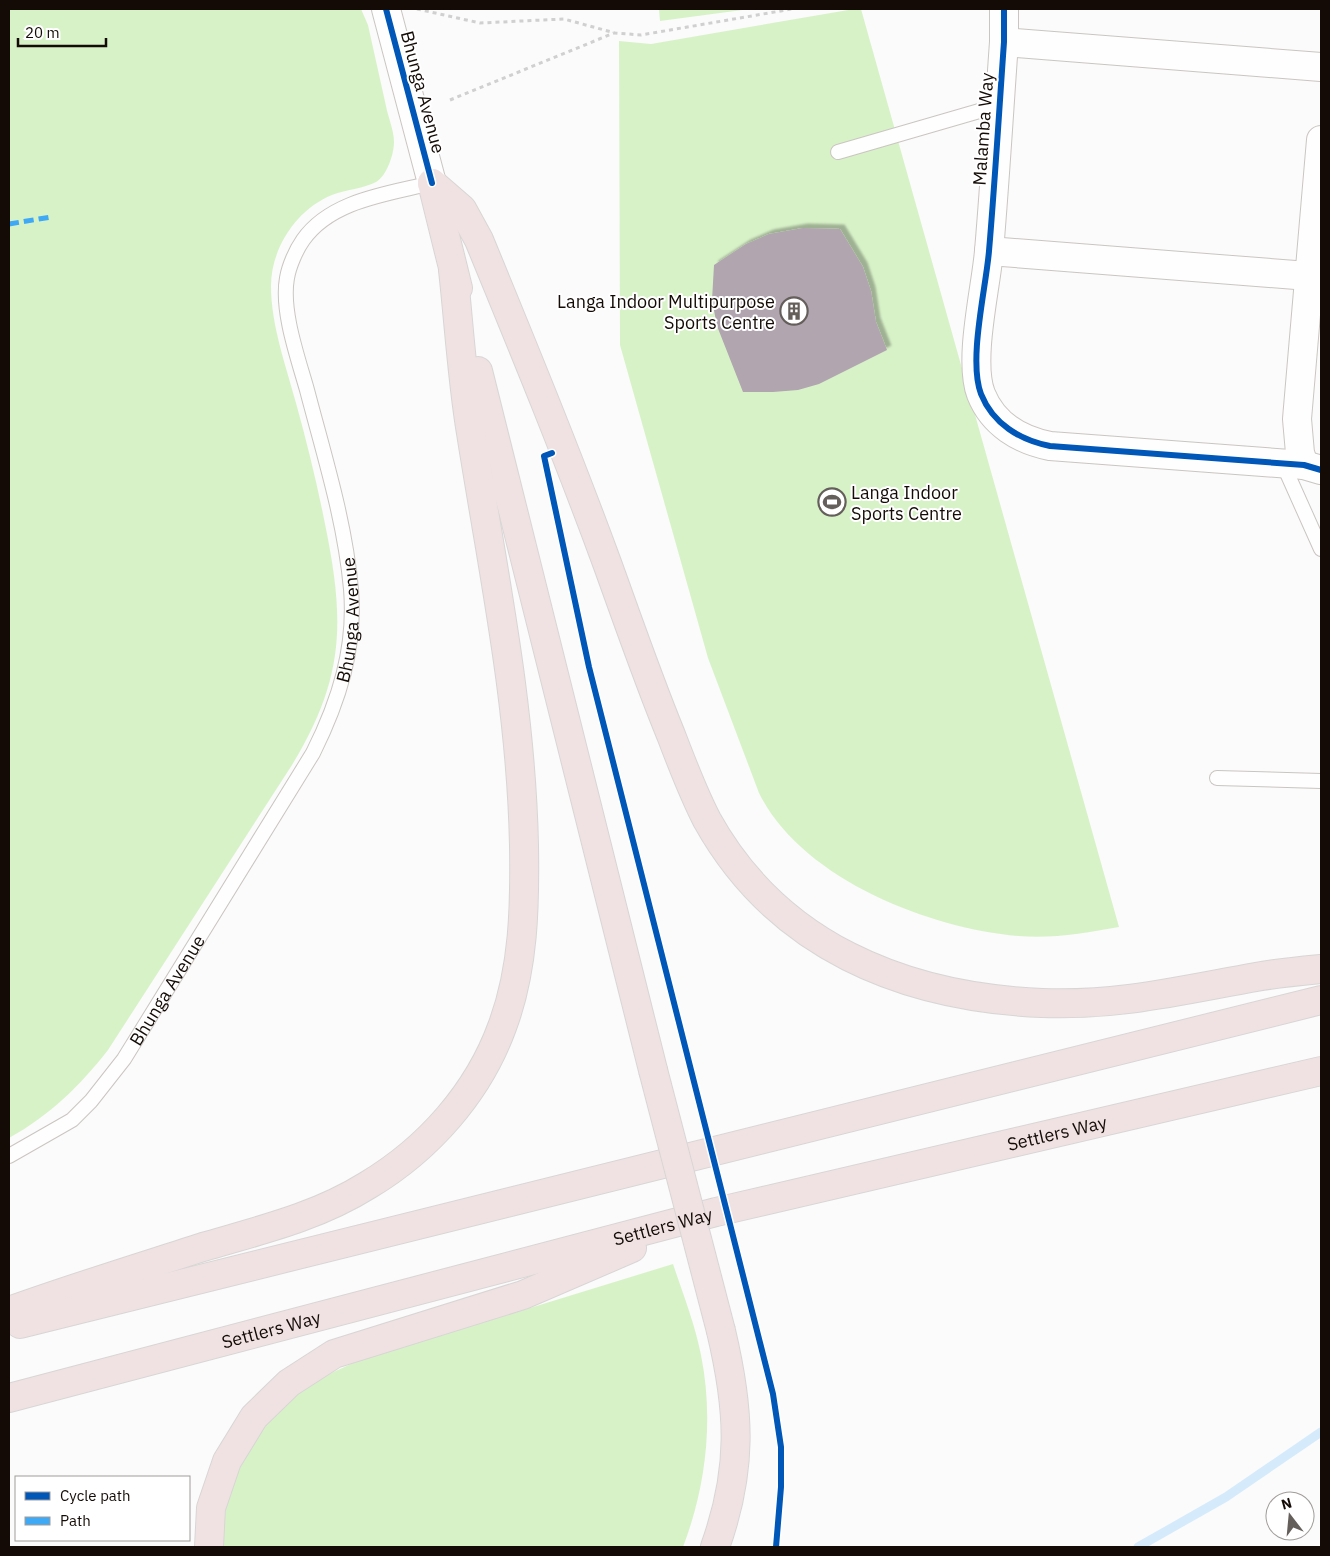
<svg xmlns="http://www.w3.org/2000/svg" width="1330" height="1556" viewBox="0 0 1330 1556" font-family="'IBM Plex Sans',sans-serif">
  <style>
    .green { fill: #d8f2c8 }
    .lines { fill: none; stroke-linecap: round; stroke-linejoin: round }
    .stream { stroke: #d5ebfb; stroke-width: 9 }
    .building { fill: #b1a5b0; filter: url(#shadow) }
    .lane-casing { stroke: #cac5c1; stroke-width: 16 }
    .street-casing { stroke: #cac5c1; stroke-width: 30 }
    .secondary-casing { stroke: #cac5c1; stroke-width: 30 }
    .highway-casing { stroke: #d8d6d5; stroke-width: 30 }
    .path { stroke: #d1d0d0; stroke-width: 3; stroke-dasharray: 4 4; stroke-linecap: butt }
    .lane { stroke: #fefefe; stroke-width: 14 }
    .street { stroke: #fefefe; stroke-width: 28 }
    .secondary { stroke: #fefefe; stroke-width: 28 }
    .highway { stroke: #f0e2e2; stroke-width: 28 }
    .highway-bridge-casing { stroke: #d8d6d5; stroke-width: 30; stroke-linecap: butt }
    .path-bridge { stroke: #d1d0d0; stroke-width: 3; stroke-dasharray: 4 4; stroke-linecap: butt }
    .highway-bridge { stroke: #f0e2e2; stroke-width: 28 }
    .quiet { stroke: #3fa9f5; stroke-width: 5; stroke-dasharray: 10 5; stroke-linecap: butt }
    .cycleway-casing { stroke: #fff; stroke-width: 9 }
    .cycleway { stroke: #0057b8; stroke-width: 6 }
    .labels { text-anchor: middle; dominant-baseline: central; stroke-width: 4; stroke-linejoin: round; paint-order: stroke }
    .street-label { font-size: 18px; fill: #140b06; stroke: #fff }
    .poi-label { font-size: 18px; fill: #140b06; stroke: #fff; text-anchor: end }
  </style>
  <defs>
    <filter id="shadow"><feDropShadow dx="4.5" dy="-4.5" stdDeviation="1" flood-color="#0004"/></filter>
  </defs>
  <rect width="100%" height="100%" fill="#fbfbfb"/>
  <!-- green -->
  <g class="green">
    <path d="M9,9H361L368,25C374,52 380,79 386,106C388,117 394,130 394,142C394,154 387,176 376,182C366,188 344,190 332,195C297,209 271,248 271,286C271,325 286,366 296,403C307,443 317,483 325,524C345,621 345,678 292,765L108,1050C80,1086 49,1116 9,1138Z"/>
    <polygon points="659,9 750,9 660,21"/>
    <path d="M854,9H861L1119,927C1086,933 1052,939 1018,936C927,928 801,878 759,793L708,658L620,345L619,41L651,44Z"/>
    <path d="M673,1264C683,1294 695,1324 701,1355C714,1420 706,1487 683,1547H220C229,1453 273,1394 361,1360Z"/>
  </g>
  <g class="lines">
    <!-- stream -->
    <polyline class="stream" points="1138,1547 1226,1497 1321,1432"/>
  </g>
  <!-- building -->
  <polygon class="building" points="803,228 840,229 863,267 871,291 876,322 887,350 819,384 798,390 773,392 743,392 717,326 712,300 714,265 746,244 769,234"/>
  <g class="lines">
    <!-- lane casing -->
    <g class="lane-casing">
      <g id="lane">
        <polyline points="838,152 1000,105"/>
        <polyline points="1283,464 1321,549"/>
        <polyline points="1217,778 1321,781"/>
        <path id="s1" d="M9,1156L72,1120L91,1101L124,1059L313,753C339,701 356,648 351,589C345,521 324,455 307,390C298,358 281,311 287,278C289,266 296,250 303,240C331,200 388,194 432,183"/>
      </g>
    </g>
    <!-- street casing -->
    <g class="street-casing">
      <g id="street">
        <path d="M1004,9V42C999,112 995,181 989,251C986,288 968,360 981,394C993,424 1020,440 1050,446L1304,465L1321,470"/>
        <polyline points="1004,42 1321,67"/>
        <polyline points="989,251 1321,277"/>
        <polyline points="1304,465 1300,453 1297,419 1321,140"/>
      </g>
    </g>
    <!-- secondary casing -->
    <g class="secondary-casing">
      <polyline id="secondary" points="386,9 432,183"/>
    </g>
    <!-- highway casing -->
    <g class="highway-casing">
      <g id="highway">
        <path d="M432,183L462,209L479,240C523,347 567,454 607,563C628,621 648,679 671,735C682,764 693,793 707,820C777,946 903,997 1042,1003C1118,1006 1183,990 1256,977C1278,973 1300,971 1321,969"/>
        <polyline points="432,183 458,288"/>
        <polyline points="478,371 653,1070"/>
        <path d="M9,1311C73,1288 138,1268 203,1247C261,1230 317,1217 368,1185C428,1149 478,1093 502,1027C524,969 525,906 524,845C521,703 493,572 471,433C462,379 459,324 453,270"/>
        <polyline points="20,1324 1321,1000"/>
        <path id="s2" d="M9,1398L716,1212L1321,1071"/>
        <polyline points="209,1547 211,1508 227,1461 254,1417 289,1383 334,1354 523,1295 632,1248"/>
        <path d="M715,1547C743,1469 740,1411 721,1331"/>
      </g>
    </g>
    <!-- path -->
    <g class="path">
      <polyline points="417,9 480,23 564,19 615,33 641,35 792,9"/>
      <polyline points="450,100 614,33"/>
      <polyline points="557,517 589,667 689,1060"/>
      <path d="M754,1323C765,1364 777,1405 781,1447C784,1480 780,1514 776,1547"/>
    </g>
    <!-- lane -->
    <use href="#lane" class="lane"/>
    <!-- street -->
    <use href="#street" class="street"/>
    <!-- secondary -->
    <use href="#secondary" class="secondary"/>
    <!-- highway -->
    <use href="#highway" class="highway"/>
    <!-- highway-bridge casing -->
    <g class="highway-bridge-casing">
      <polyline id="highway-bridge" points="653,1070 721,1331"/>
    </g>
    <!-- path-bridge -->
    <polyline class="path-bridge" points="689,1060 754,1323"/>
    <!-- highway-bridge -->
    <use href="#highway-bridge" class="highway-bridge"/>
    <!-- quiet -->
    <polyline class="quiet" points="9,224 51,217"/>
    <!-- cycleway casing -->
    <g class="cycleway-casing">
      <g id="cycleway">
        <polyline points="386,9 432,183"/>
        <path d="M1004,9V42C999,112 995,181 989,251C986,288 968,360 981,394C993,424 1020,440 1050,446L1304,465L1321,470"/>
        <polyline points="552,453 544,456 589,667 773,1394 781,1447 781,1487 776,1547"/>
      </g>
    </g>
    <!-- cycleway -->
    <use href="#cycleway" class="cycleway"/>
  </g>
  <!-- icons -->
  <defs>
    <g id="building-ring" transform="scale(1.4375)"><circle r="9.5" fill="#fff" stroke="#655f5c" stroke-width="1.5"/><path d="M-4-6H4V6H1V3H-1V6H-4ZM-2.5-4.3h1.7v1.8h-1.7ZM.8-4.3h1.7v1.8H.8ZM-2.5-1h1.7V.8h-1.7ZM.8-1h1.7V.8H.8Z" fill="#655f5c"/></g>
    <g id="stadium-ring" transform="scale(1.4375)"><circle r="9.5" fill="#fff" stroke="#655f5c" stroke-width="1.5"/><path d="M0-5a6.5 5 0 1 0 0 10a6.5 5 0 1 0 0-10ZM-3.5-1.8h7v3.6h-7Z" fill="#655f5c"/></g>
  </defs>
  <g fill-rule="evenodd">
    <use href="#building-ring" x="794" y="311"/>
    <use href="#stadium-ring" x="832" y="502"/>
  </g>
  <g class="labels">
    <!-- street labels -->
    <g class="street-label">
      <text transform="translate(423 92) rotate(75)">Bhunga Avenue</text>
      <text transform="translate(983 129) rotate(-86)">Malamba Way</text>
      <text stroke="none"><textPath href="#s1" startOffset="652">Bhunga Avenue</textPath></text>
      <text stroke="none"><textPath href="#s1" startOffset="234">Bhunga Avenue</textPath></text>
      <text stroke="none"><textPath href="#s2" startOffset="1081">Settlers Way</textPath></text>
      <text stroke="none"><textPath href="#s2" startOffset="676">Settlers Way</textPath></text>
      <text stroke="none"><textPath href="#s2" startOffset="271">Settlers Way</textPath></text>
    </g>
    <!-- poi labels -->
    <g class="poi-label">
      <text x="775" y="301">Langa Indoor Multipurpose<tspan x="775" dy="21">Sports Centre</tspan></text>
      <text x="851" y="492" text-anchor="start">Langa Indoor<tspan x="851" dy="21">Sports Centre</tspan></text>
    </g>
  </g>
  <!-- border -->
  <rect width="1330" height="1556" fill="none" stroke="#140b06" stroke-width="20"/>
  <!-- legend -->
  <rect x="15" y="1476" width="175" height="65" fill="#ffffff" stroke="#a19d9b"/>
  <rect x="25" y="1492" width="25" height="8" fill="#0057b8" stroke="#a19d9b"/>
  <text x="60" y="1501" font-size="15" fill="#140b06">Cycle path</text>
  <rect x="25" y="1517" width="25" height="8" fill="#3fa9f5" stroke="#a19d9b"/>
  <text x="60" y="1526" font-size="15" fill="#140b06">Path</text>
  <!-- north arrow -->
  <g transform="translate(1290 1516) rotate(344)"><circle r="24" fill="#ffffff" stroke="#a19d9b"/>
  <path d="M0-4L9 19L0 12L-9 19Z" fill="#655f5c"/>
  <text y="-8" font-size="14" font-weight="bold" text-anchor="middle" fill="#140b06">N</text>
  </g>
  <!-- scale -->
  <path d="M18 38v8h88v-8" fill="none" stroke="#140b06" stroke-width="2.5"/>
  <text x="25" y="38" font-size="15" fill="#140b06" stroke="#ffffff" stroke-width="4" paint-order="stroke">20 m</text>
</svg>
